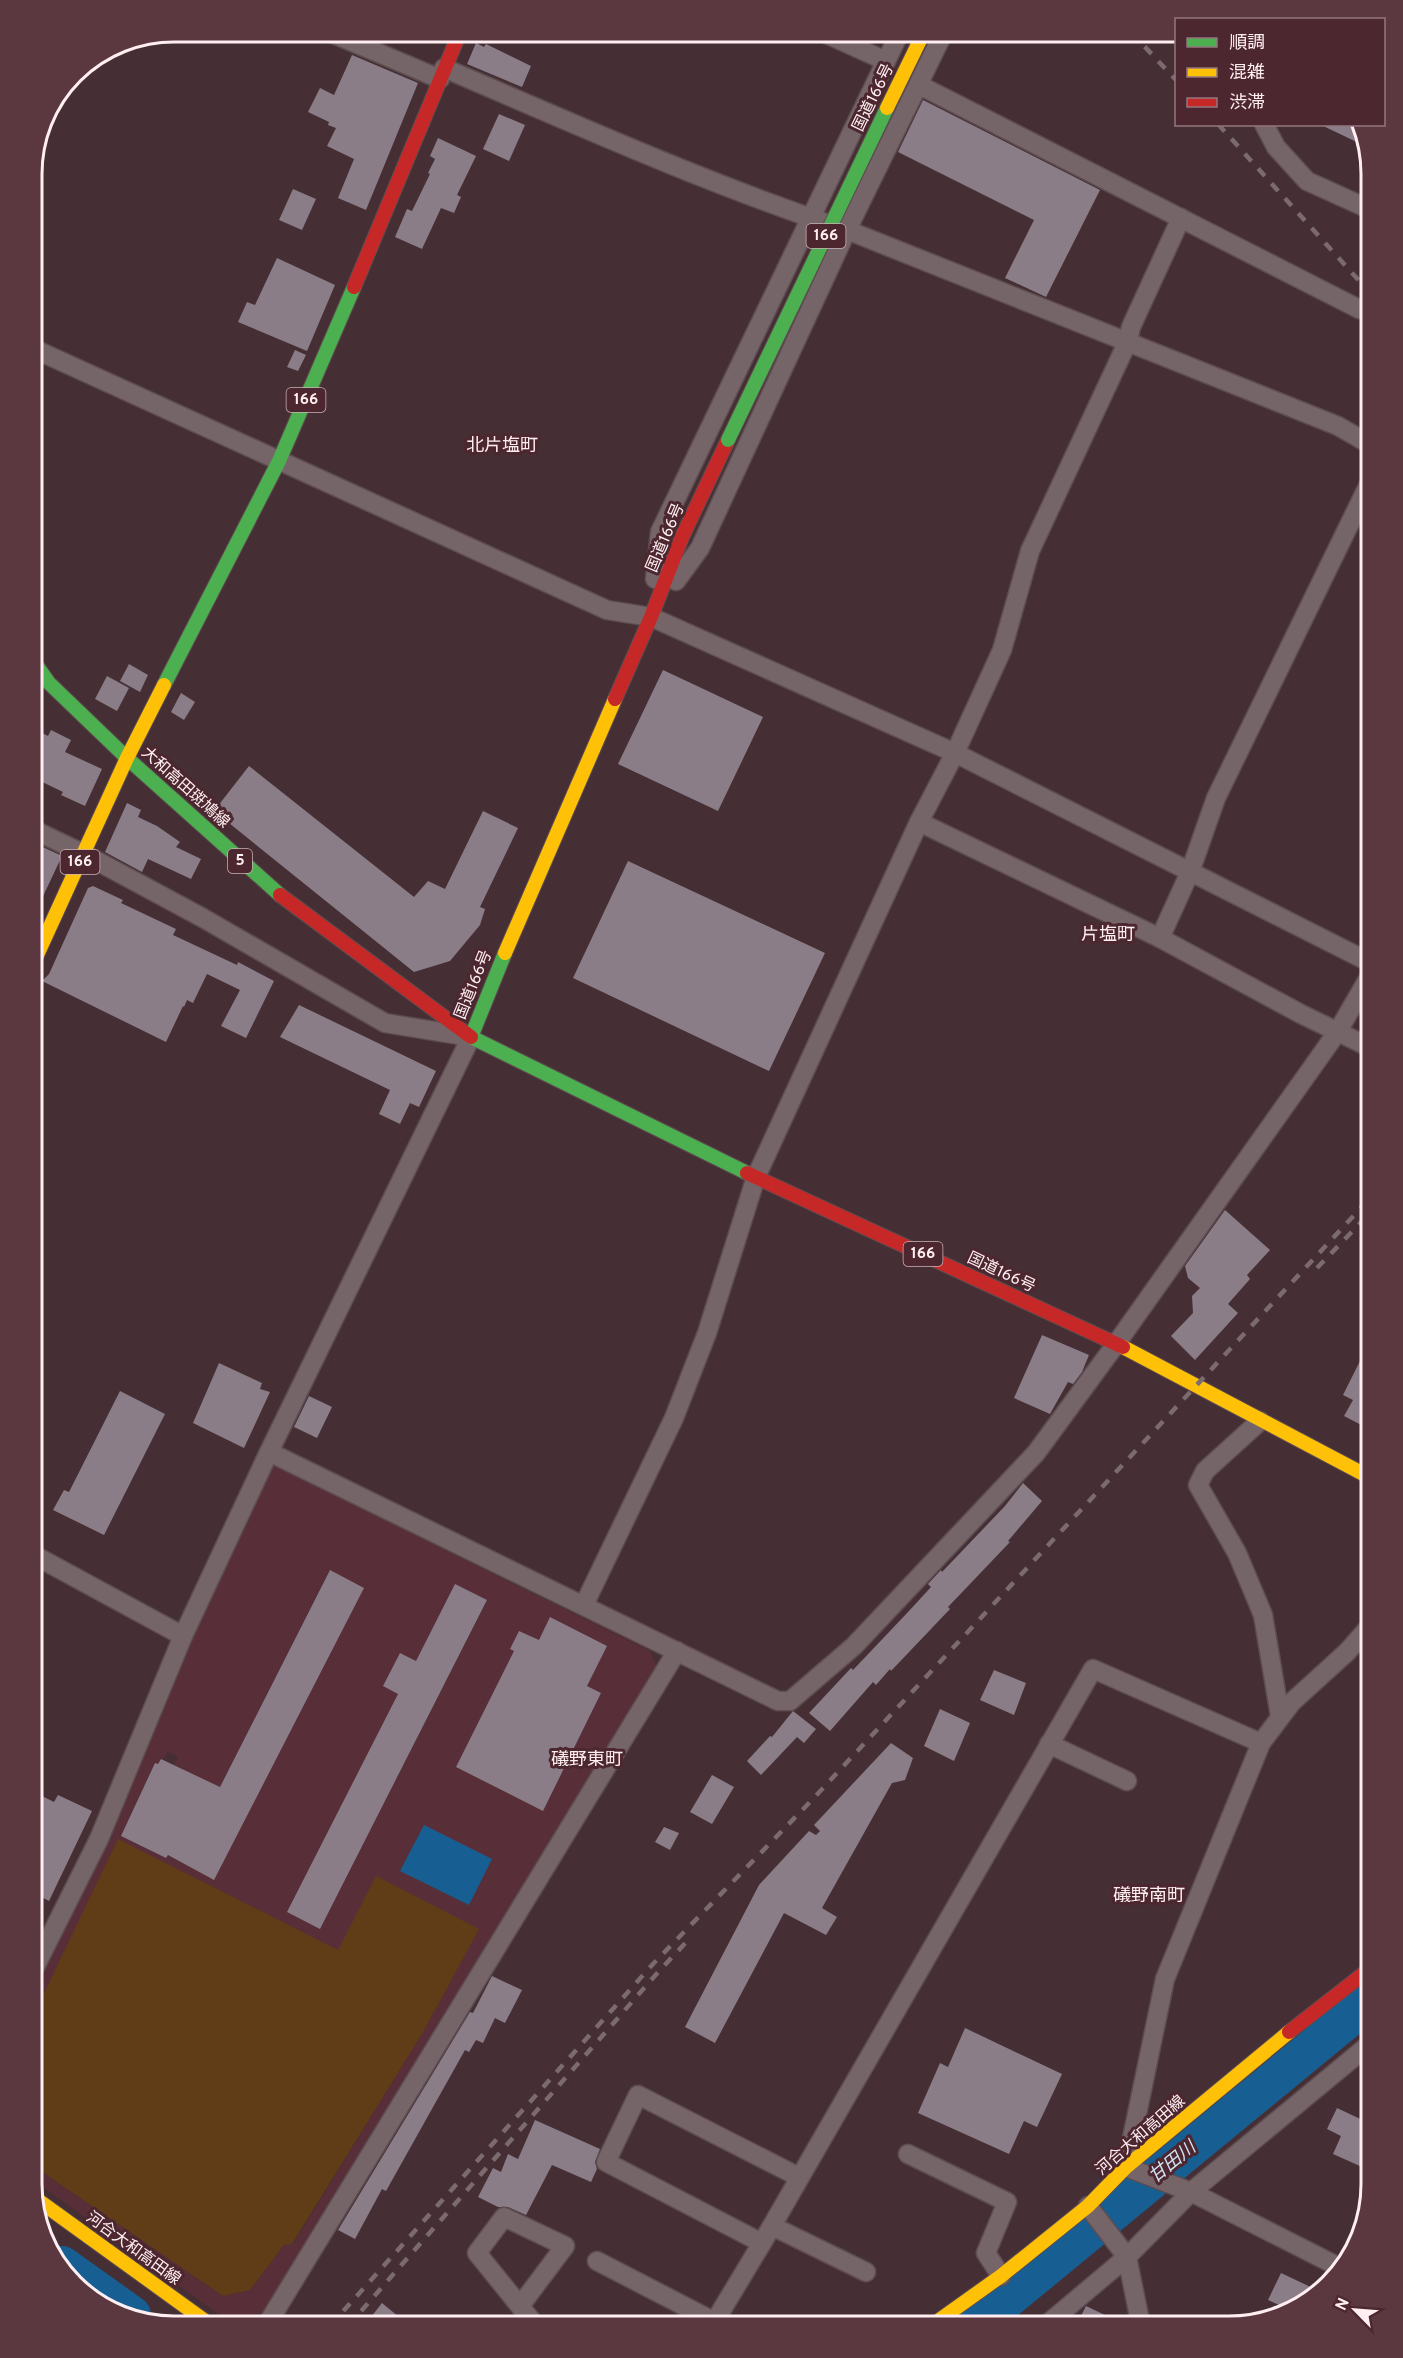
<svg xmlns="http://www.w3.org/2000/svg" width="1403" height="2358" viewBox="0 0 1403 2358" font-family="Overpass,'Noto Sans JP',sans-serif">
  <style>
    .built { fill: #582e38; fill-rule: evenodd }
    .green { fill: #613d17 }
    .water { fill: #175f93 }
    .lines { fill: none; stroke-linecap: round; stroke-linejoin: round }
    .river { stroke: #175f93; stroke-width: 38 }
    .building { fill: #8a7d87 }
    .street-casing { stroke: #5d4c50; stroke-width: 21 }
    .fast-casing { stroke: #5d4c50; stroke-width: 16 }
    .slow-casing { stroke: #5d4c50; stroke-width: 16 }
    .jam-casing { stroke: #5d4c50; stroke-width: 16 }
    .street { stroke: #756568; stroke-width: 18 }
    .fast { stroke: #4caf50; stroke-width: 14 }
    .slow { stroke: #ffc107; stroke-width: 14 }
    .jam { stroke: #c62828; stroke-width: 14 }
    .rail { stroke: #7b6a6f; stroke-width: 4.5; stroke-dasharray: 10 10; stroke-linecap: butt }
    .fast-bridge-casing { stroke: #5d4c50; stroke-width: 16; stroke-linecap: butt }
    .slow-bridge-casing { stroke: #5d4c50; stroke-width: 16; stroke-linecap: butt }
    .fast-bridge { stroke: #4caf50; stroke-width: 14 }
    .slow-bridge { stroke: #ffc107; stroke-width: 14 }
    .labels { text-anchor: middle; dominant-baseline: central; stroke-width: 6; stroke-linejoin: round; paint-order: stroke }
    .shield { fill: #4d2730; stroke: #cab3b8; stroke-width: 1.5 }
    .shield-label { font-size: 15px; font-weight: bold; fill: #ffeff2 }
    .street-label { font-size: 16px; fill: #ffeff2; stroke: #4d2730 }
    .neighbourhood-label { font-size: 18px; fill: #ffeff2; stroke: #4d2730 }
    .water-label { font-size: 18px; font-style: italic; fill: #d1e3f3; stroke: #4d2730 }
    .rim { fill: none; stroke: #ffeff2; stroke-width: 3 }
  </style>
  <rect width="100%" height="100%" fill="#452f34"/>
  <!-- built -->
  <path class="built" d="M274,1465L650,1651L657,1667L269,2315L255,2326H235L32,2179V2165L223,2296L250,2290L284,2245L293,2244L422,2034L478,1929L338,1950L118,1840L32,2018V1988L104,1842L197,1619ZM329,1571H330L213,1879L182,1862ZM455,1585L487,1601L320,1928L398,1694L400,1653L416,1661ZM550,1618L607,1646L587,1686L601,1693L543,1810L456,1767L514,1651L510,1649L519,1631L539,1640ZM168,1752L178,1757L174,1765L176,1837L166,1858L121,1836L155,1763L158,1764L161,1758L164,1759Z"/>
  <!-- green -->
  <polygon class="green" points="118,1839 338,1950 376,1876 479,1929 422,2034 292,2244 284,2245 250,2290 223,2296 32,2165 32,2018"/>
  <!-- water -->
  <polygon class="water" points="424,1825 492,1859 469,1905 400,1871"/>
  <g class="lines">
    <!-- river -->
    <g class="river">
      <polyline points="62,2265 132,2315"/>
      <polyline points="975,2326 1371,2000"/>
    </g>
  </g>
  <!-- building -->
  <g class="building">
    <polygon points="476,43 484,47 486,44 531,66 522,87 467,64"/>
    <polygon points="352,55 418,83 366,210 338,198 354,159 327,146 336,128 328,125 329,122 308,112 320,88 334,95"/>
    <polygon points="923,100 1100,190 1046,297 1005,278 1034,220 898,152"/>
    <polygon points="499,114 525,125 509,161 483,149"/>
    <polygon points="1319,124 1360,124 1365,146"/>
    <polygon points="438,138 476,156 457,195 461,197 454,213 441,208 422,249 395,237 407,209 412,211 430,174 428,173 435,159 430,156"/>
    <polygon points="293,189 316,199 302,230 279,220"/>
    <polygon points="277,258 335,285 307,351 238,322 247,302 255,305"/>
    <polygon points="295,350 306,355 298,371 287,367"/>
    <polygon points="129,664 148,675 140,692 120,681"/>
    <polygon points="663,670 763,717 718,811 618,764"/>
    <polygon points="107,676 129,688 117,711 95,699"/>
    <polygon points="181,693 195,702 184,720 171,712"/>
    <polygon points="32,728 48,736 51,730 71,740 65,752 102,769 85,806 61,795 63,792 32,777 37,761 32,759"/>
    <polygon points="249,766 414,897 428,881 445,889 483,811 518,828 480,907 485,909 480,925 450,961 414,972 214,811"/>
    <polygon points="127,803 141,810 138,817 157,826 180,842 176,847 201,859 191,879 148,859 142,872 105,852"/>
    <polygon points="32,842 62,856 37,909 32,907"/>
    <polygon points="628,861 825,953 769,1071 573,978"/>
    <polygon points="93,886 123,900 121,903 176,929 173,935 237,965 238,962 274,981 246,1038 221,1026 240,990 207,974 193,1003 187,1000 184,1007 183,1006 166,1042 42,981 49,974 88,888"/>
    <polygon points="299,1005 436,1071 419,1107 410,1103 400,1124 379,1114 390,1090 280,1037"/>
    <polygon points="1225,1210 1270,1250 1247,1275 1250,1279 1228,1304 1238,1313 1195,1360 1171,1336 1193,1313 1192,1296 1200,1288 1188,1278 1185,1266"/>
    <polygon points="1042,1335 1089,1355 1082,1372 1073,1384 1068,1382 1050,1414 1014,1398"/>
    <polygon points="1371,1339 1371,1430 1344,1416 1353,1400 1343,1395"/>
    <polygon points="219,1363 262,1383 260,1389 270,1392 244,1448 193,1423"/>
    <polygon points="120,1391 165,1414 104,1535 53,1510 64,1490 69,1492"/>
    <polygon points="309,1396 332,1407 317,1438 294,1427"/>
    <polygon points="1023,1483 1042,1501 1008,1541 1010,1542 948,1607 950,1609 891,1671 890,1669 876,1685 873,1682 830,1731 809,1713 851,1668 853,1670 909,1611 931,1587 928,1584 941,1570 942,1572 1005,1506"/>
    <polygon points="330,1570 364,1588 214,1880 168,1855 166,1858 121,1836 155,1763 158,1764 161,1759 220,1787"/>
    <polygon points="455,1584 487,1600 320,1929 287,1912 398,1694 383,1686 400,1653 416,1661"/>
    <polygon points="550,1617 607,1646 587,1686 601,1693 543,1811 456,1767 514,1651 510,1649 519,1631 539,1640"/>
    <polygon points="994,1670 1026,1683 1014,1715 980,1700"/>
    <polygon points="940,1709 970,1723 954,1761 924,1746"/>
    <polygon points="793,1711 816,1729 804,1743 797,1737 761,1775 747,1761 770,1736 772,1737"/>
    <polygon points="891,1743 913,1758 905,1780 892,1783 822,1908 837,1917 826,1935 784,1913 715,2043 685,2027 759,1885 809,1831 816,1835 820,1831 814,1825"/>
    <polygon points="712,1775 734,1787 712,1824 690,1812"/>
    <polygon points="32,1791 54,1802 58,1795 92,1811 49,1901 32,1892"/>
    <polygon points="664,1827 679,1833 670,1850 655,1842"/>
    <polygon points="492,1976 522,1990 505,2023 495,2018 483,2043 476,2040 469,2052 465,2050 386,2191 382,2189 355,2239 338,2230 470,2012 473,2013"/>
    <polygon points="965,2028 1062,2074 1037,2127 1024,2121 1009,2154 918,2113 940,2063 948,2067"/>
    <polygon points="1337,2108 1371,2124 1371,2171 1333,2154 1341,2136 1327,2129"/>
    <polygon points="535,2120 600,2149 595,2162 597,2169 591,2182 552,2165 526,2215 508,2207 498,2207 478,2197 493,2168 501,2172 508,2154 518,2159"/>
    <polygon points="1281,2273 1317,2290 1293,2311 1268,2300"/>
    <polygon points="382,2303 399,2317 392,2326 364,2326"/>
    <polygon points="1086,2306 1128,2326 1076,2326"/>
  </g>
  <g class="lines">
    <!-- street casing -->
    <g class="street-casing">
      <g id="street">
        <polyline points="329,32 440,79"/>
        <polyline points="822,32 886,61"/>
        <path d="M444,68C577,125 710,185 847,230L1338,426L1371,445"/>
        <polyline points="919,85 1359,309 1371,310"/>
        <polyline points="1264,124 1276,147 1307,181 1371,210"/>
        <polyline points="32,348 607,610 651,617 955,753 1371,963"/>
        <polyline points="655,579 660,532 900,32"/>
        <polyline points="676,581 700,548 847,230 944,32"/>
        <polyline points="919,822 1160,938 1301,1014 1371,1048"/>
        <polyline points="1160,938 1190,872 1216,798 1371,480"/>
        <polyline points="1260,1421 1205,1471 1198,1485 1237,1553 1263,1615 1280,1716"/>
        <polyline points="269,1452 778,1701 790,1701 854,1646 1036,1453 1116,1344 1338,1031 1371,974"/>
        <polyline points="32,1554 183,1636"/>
        <polyline points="584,1605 674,1418 707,1333 756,1177 919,822 955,753 1002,650 1030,551 1128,341 1131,327 1181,218"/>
        <polyline points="1049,1744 1127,1781"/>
        <polyline points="32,1973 99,1839 183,1636 269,1452 471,1037 385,1023 203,918 84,854 32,829"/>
        <polyline points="908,2154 1007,2202 986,2253 1001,2276"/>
        <polyline points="1088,2206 1127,2257 1141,2326"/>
        <polyline points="772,2226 866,2272"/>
        <polyline points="762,2243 606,2162 638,2095 799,2177"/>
        <polyline points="597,2261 715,2322"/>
        <polyline points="1341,2268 1191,2192 1126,2167 1165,1979 1261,1743 1292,1702 1347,1652 1371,1625"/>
        <polyline points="520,2306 565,2246 504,2217 477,2253 536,2326"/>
        <polyline points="266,2326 677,1651"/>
        <polyline points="712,2326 762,2243 1093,1669 1261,1743"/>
        <polyline points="1045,2326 1127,2257 1191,2192 1371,2043"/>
      </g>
    </g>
    <!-- fast casing -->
    <g class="fast-casing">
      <g id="fast">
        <polyline points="32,659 49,683 127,758 280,895"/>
        <polyline points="164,685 279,461 354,287"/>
        <polyline points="505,953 471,1037 747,1173"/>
      </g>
    </g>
    <!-- slow casing -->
    <g class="slow-casing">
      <g id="slow">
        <polyline points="505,953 615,699"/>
        <polyline points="32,966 127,758 164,685"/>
        <polyline points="1123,1347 1371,1478"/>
        <polyline points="35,2198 212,2326"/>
        <polyline points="931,2326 1001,2276 1088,2206 1126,2167 1289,2032"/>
      </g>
    </g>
    <!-- jam casing -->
    <g class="jam-casing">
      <g id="jam">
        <polyline points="354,287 460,32"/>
        <polyline points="615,699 651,617 682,537 728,440"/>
        <polyline points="280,895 471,1037"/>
        <polyline points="747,1173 1123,1347"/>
        <polyline points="1289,2032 1371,1968"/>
      </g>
    </g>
    <!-- street -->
    <use href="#street" class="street"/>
    <!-- fast -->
    <use href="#fast" class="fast"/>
    <!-- slow -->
    <use href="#slow" class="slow"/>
    <!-- jam -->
    <use href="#jam" class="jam"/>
    <!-- rail -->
    <g class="rail">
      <polyline points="1131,32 1176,80"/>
      <polyline points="1218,124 1371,294"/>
      <polyline points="1317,1268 1371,1212"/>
      <polyline points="330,2326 653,1964 811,1801 1371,1197"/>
      <polyline points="348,2326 660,1970 692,1936"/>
    </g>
    <!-- fast-bridge casing -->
    <g class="fast-bridge-casing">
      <polyline id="fast-bridge" points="728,440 887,108"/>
    </g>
    <!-- slow-bridge casing -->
    <g class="slow-bridge-casing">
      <polyline id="slow-bridge" points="887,108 924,32"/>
    </g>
    <!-- fast-bridge -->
    <use href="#fast-bridge" class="fast-bridge"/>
    <!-- slow-bridge -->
    <use href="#slow-bridge" class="slow-bridge"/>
  </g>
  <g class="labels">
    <!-- shield labels -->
    <g class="shield">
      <rect x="806.5" y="224" width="39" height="24" rx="4.5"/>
      <rect x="286.5" y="388" width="39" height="24" rx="4.5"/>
      <rect x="228" y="849" width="24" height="24" rx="4.5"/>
      <rect x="60.5" y="850" width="39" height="24" rx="4.5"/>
      <rect x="903.5" y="1242" width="39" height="24" rx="4.5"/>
    </g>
    <g class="shield-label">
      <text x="826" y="236">166</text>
      <text x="306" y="400">166</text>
      <text x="240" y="861">5</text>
      <text x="80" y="862">166</text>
      <text x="923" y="1254">166</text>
    </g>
    <!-- street labels -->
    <g class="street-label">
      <text transform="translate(874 98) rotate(-64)">国道166号</text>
      <text transform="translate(666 538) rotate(-67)">国道166号</text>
      <text transform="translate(185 788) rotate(42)">大和高田斑鳩線</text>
      <text transform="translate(474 985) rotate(-68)">国道166号</text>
      <text transform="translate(1001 1273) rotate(25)">国道166号</text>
      <text transform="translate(1141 2136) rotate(-41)">河合大和高田線</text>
      <text transform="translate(133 2249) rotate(36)">河合大和高田線</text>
    </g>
    <!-- neighbourhood labels -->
    <g class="neighbourhood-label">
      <text x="502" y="446">北片塩町</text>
      <text x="1108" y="935">片塩町</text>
      <text x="587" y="1760">礒野東町</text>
      <text x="1149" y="1896">礒野南町</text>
    </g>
    <!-- water labels -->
    <g class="water-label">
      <text transform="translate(1173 2163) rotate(-39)">甘田川</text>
    </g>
  </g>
  <!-- crop -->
  <path d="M0 0H1403V2358H0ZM174 42H1229A132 132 0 0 1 1361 174V2184A132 132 0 0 1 1229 2316H174A132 132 0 0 1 42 2184V174A132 132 0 0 1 174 42Z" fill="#5b3740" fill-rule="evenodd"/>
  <path class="rim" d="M174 42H1229A132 132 0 0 1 1361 174V2184A132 132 0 0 1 1229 2316H174A132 132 0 0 1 42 2184V174A132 132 0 0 1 174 42Z"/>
  <!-- legend -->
  <rect x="1175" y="18" width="210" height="108" fill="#4d2730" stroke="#94777e" stroke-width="1.5"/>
  <rect x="1187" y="38" width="30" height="9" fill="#4caf50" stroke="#94777e" stroke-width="1.5"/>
  <text x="1229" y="48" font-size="18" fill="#ffeff2">順調</text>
  <rect x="1187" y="68" width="30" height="9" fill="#ffc107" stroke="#94777e" stroke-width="1.5"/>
  <text x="1229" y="78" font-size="18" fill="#ffeff2">混雑</text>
  <rect x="1187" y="98" width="30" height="9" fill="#c62828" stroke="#94777e" stroke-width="1.5"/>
  <text x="1229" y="108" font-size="18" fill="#ffeff2">渋滞</text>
  <!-- north arrow -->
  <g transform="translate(1355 2310) rotate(295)" stroke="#4d2730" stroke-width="4.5" paint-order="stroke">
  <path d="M0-4.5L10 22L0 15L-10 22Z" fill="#ffeff2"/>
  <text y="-9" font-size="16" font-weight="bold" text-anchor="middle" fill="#ffeff2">N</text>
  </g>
</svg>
